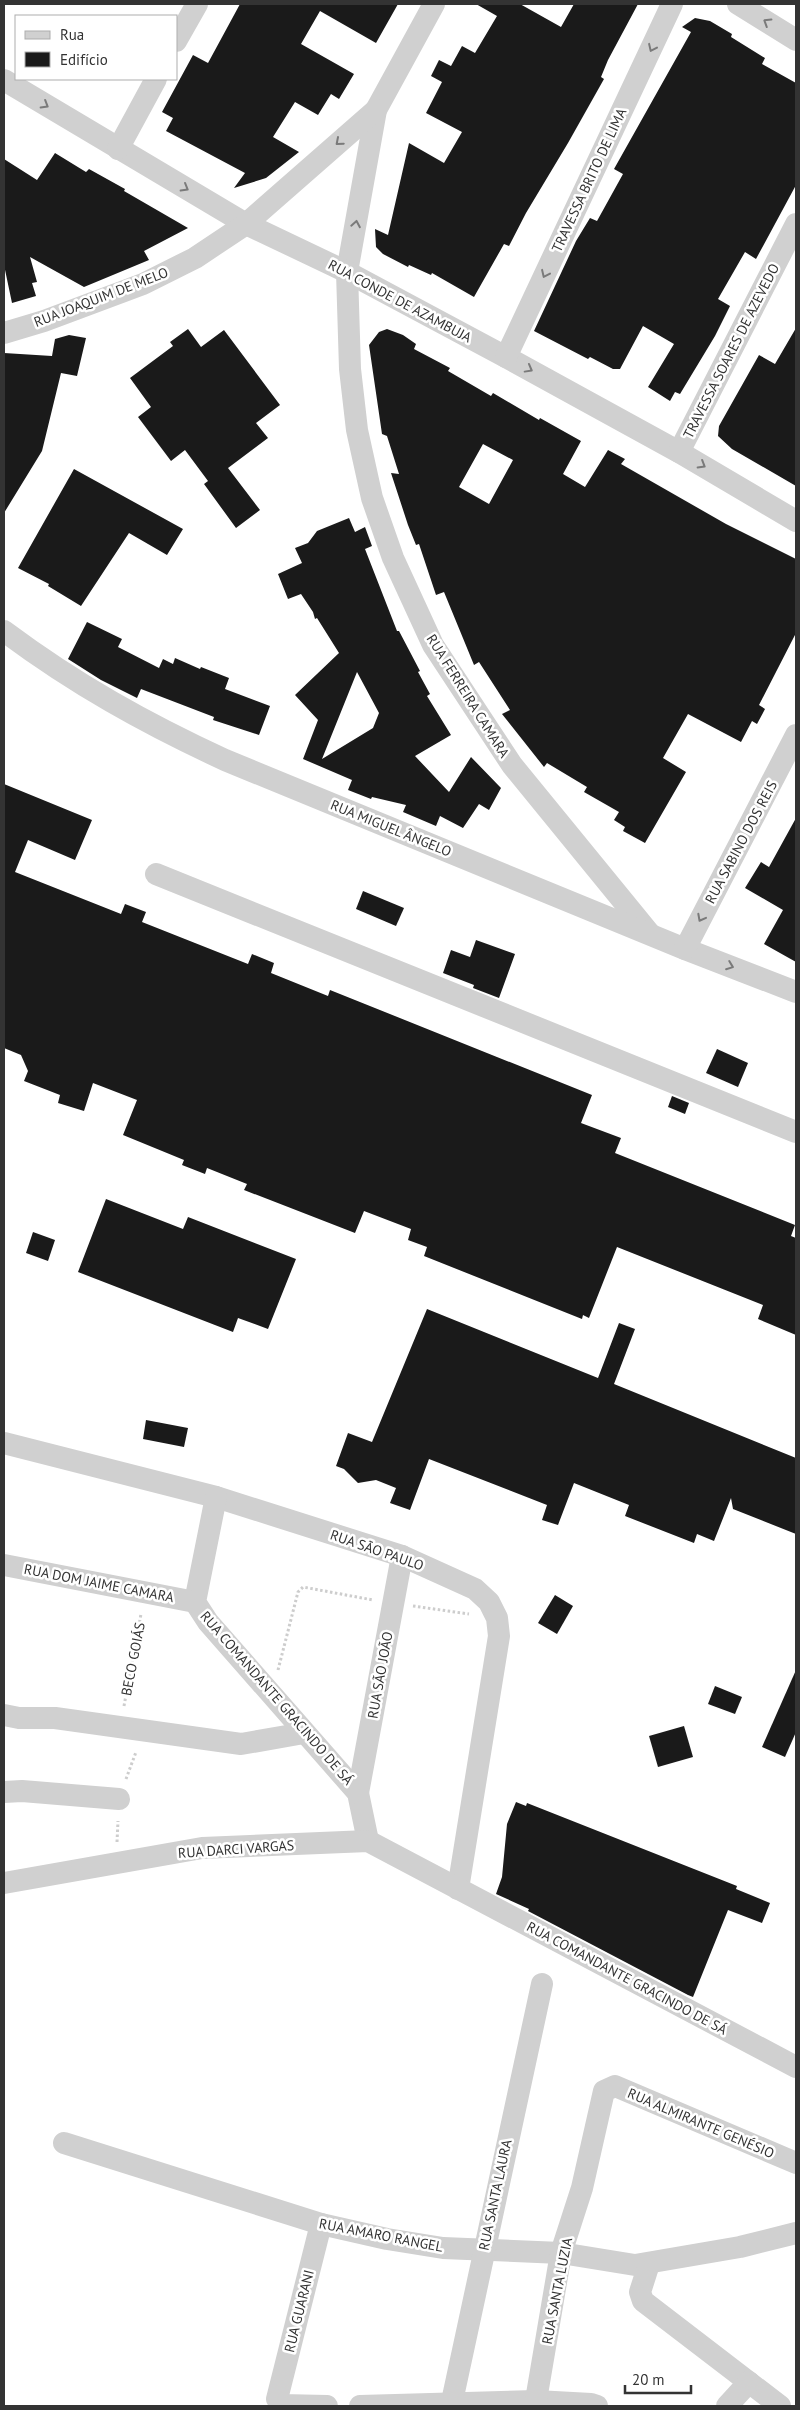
<svg xmlns="http://www.w3.org/2000/svg" width="800" height="2410" viewBox="0 0 800 2410" font-family="'PT Sans',sans-serif">
  <style>
    .building { fill: #1a1a1a; fill-rule: evenodd }
    .lines { fill: none; stroke-linecap: round; stroke-linejoin: round }
    .path { stroke: #cdcdcd; stroke-width: 3; stroke-dasharray: 2.5 2.5; stroke-linecap: butt }
    .minor { stroke: #d0d0d0; stroke-width: 22 }
    .oneway { stroke: #7a7a7a }
    .labels { text-anchor: middle; dominant-baseline: central; stroke-width: 5; stroke-linejoin: round; paint-order: stroke }
    .street-label { font-size: 14px; fill: #333; stroke: #fff }
  </style>
  <rect width="100%" height="100%" fill="#fff"/>
  <!-- building -->
  <g class="building">
    <polygon points="240,4 398,4 376,43 320,11 301,44 354,74 339,99 331,94 318,115 295,102 273,137 299,152 266,178 234,188 245,173 166,131 173,118 162,112 193,55 208,63"/>
    <polygon points="476,4 520,4 561,27 574,4 638,4 608,60 601,77 604,79 568,143 526,213 509,246 504,244 474,297 432,273 431,275 409,265 408,267 383,254 376,247 375,229 388,235 409,143 444,163 462,132 426,113 442,82 431,76 439,60 451,66 462,46 475,53 497,16"/>
    <polygon points="695,18 710,21 732,34 731,37 765,58 762,64 796,83 796,185 756,259 745,252 718,299 730,306 715,336 680,394 675,392 670,401 648,387 674,344 643,326 620,369 613,369 590,357 588,359 534,331 576,241 590,218 597,221 623,174 614,169 691,32 682,27"/>
    <polygon points="55,153 86,172 89,169 125,189 124,191 188,228 144,251 149,260 84,287 30,257 37,282 32,283 36,296 12,303 4,265 4,159 37,180"/>
    <polygon points="796,328 796,486 732,449 718,436 719,426 759,355 775,364"/>
    <polygon points="188,329 201,347 224,330 280,405 256,423 268,438 228,468 260,510 236,528 204,484 208,481 185,450 171,461 138,417 151,407 130,378 173,346 170,342"/>
    <path d="M387,329L403,335L416,344L414,349L450,368L448,371L491,396L493,393L539,420L540,418L581,441L563,474L585,487L608,450L625,459L621,464L726,524L796,559V633L759,705L765,709L757,724L752,721L741,742L688,714L663,758L686,772L645,843L623,831L625,827L614,820L619,812L584,792L587,787L547,763L544,767L502,714L510,710L479,662L474,665L444,592L436,595L419,544L416,545L408,525L391,473L399,474L387,436L382,434L369,345L379,332ZM483,444L513,460L489,504L459,487Z"/>
    <polygon points="69,335 86,338 77,376 61,373 42,451 4,513 4,353 52,356 55,339"/>
    <polygon points="74,469 183,529 167,555 129,533 81,606 48,586 49,584 18,568"/>
    <path d="M349,518L355,532L365,527L372,546L365,549L397,631H399L420,671L418,672L430,694L427,696L451,735L415,756L449,792L471,757L501,788L489,810L479,804L463,828L440,816L436,826L403,812L406,805L372,797L371,799L348,790L352,780L303,759L318,720L295,695L339,653L317,618L315,619L313,612L301,594L288,599L278,574L302,563L295,548L308,543L317,531ZM357,672L379,713L373,728L322,759Z"/>
    <polygon points="87,622 122,639 118,647 159,668 163,659 173,664 175,658 200,669 201,667 229,678 225,689 270,706 259,735 213,720 214,717 141,689 137,698 101,680 68,659"/>
    <polygon points="4,784 92,820 75,860 28,840 15,872 121,914 125,904 146,912 142,922 248,964 252,954 274,963 271,973 328,996 330,990 592,1095 581,1123 621,1138 615,1153 795,1225 791,1236 796,1238 796,1335 758,1319 763,1305 617,1247 589,1318 583,1315 582,1319 424,1256 427,1247 408,1240 411,1229 364,1211 355,1233 244,1190 247,1184 207,1168 205,1174 182,1165 184,1160 123,1135 137,1100 93,1083 84,1111 58,1103 60,1095 24,1081 28,1071 21,1055 4,1048"/>
    <polygon points="796,818 796,962 764,944 783,910 745,888 761,862 769,867"/>
    <polygon points="363,891 404,908 396,926 356,909"/>
    <polygon points="476,940 515,954 499,998 473,988 474,985 443,973 451,950 470,957"/>
    <polygon points="717,1049 748,1063 738,1087 706,1073"/>
    <polygon points="672,1096 689,1103 685,1114 668,1107"/>
    <polygon points="106,1199 183,1229 188,1217 296,1259 268,1329 238,1318 233,1332 78,1272"/>
    <polygon points="33,1232 55,1240 48,1261 26,1253"/>
    <polygon points="427,1309 598,1378 619,1323 635,1329 614,1384 796,1458 796,1534 733,1509 731,1498 714,1541 697,1534 694,1543 625,1516 629,1505 574,1483 558,1525 542,1520 547,1505 429,1459 410,1510 390,1503 396,1488 376,1480 358,1483 344,1469 336,1466 348,1433 372,1442"/>
    <polygon points="146,1420 188,1428 184,1447 143,1439"/>
    <polygon points="555,1595 573,1606 557,1634 538,1623"/>
    <polygon points="796,1670 796,1732 785,1757 762,1747"/>
    <polygon points="715,1686 742,1697 735,1714 708,1704"/>
    <polygon points="684,1726 693,1757 658,1767 649,1736"/>
    <polygon points="516,1802 526,1806 527,1803 737,1886 736,1889 770,1903 762,1923 728,1910 693,1997 688,1995 528,1911 529,1909 496,1894 502,1877 507,1824"/>
  </g>
  <g class="lines">
    <!-- path -->
    <g class="path">
      <polyline points="413,1606 469,1614"/>
      <polyline points="278,1670 298,1592 303,1587 373,1600"/>
      <polyline points="124,1706 141,1614"/>
      <polyline points="126,1779 136,1752"/>
      <polyline points="117,1842 118,1821"/>
    </g>
    <!-- minor -->
    <g class="minor">
      <polyline points="434,4 376,110 347,272 350,369 357,430 372,498 393,558 433,645 512,765 650,934"/>
      <polyline points="738,4 796,40"/>
      <polyline points="176,41 197,4"/>
      <polyline points="4,80 246,224 347,272 506,357 679,452 796,521"/>
      <polyline points="118,149 156,79"/>
      <polyline points="4,333 44,321 143,284 195,258 246,224 376,110"/>
      <polyline points="506,357 672,4"/>
      <polyline points="679,452 796,224"/>
      <path d="M4,631C75,684 145,723 225,760L685,949L796,992"/>
      <polyline points="156,874 796,1132"/>
      <polyline points="685,949 796,735"/>
      <polyline points="4,1443 216,1497 402,1556 475,1589 489,1602 497,1618 499,1636 458,1889"/>
      <polyline points="216,1497 195,1602 208,1622 358,1793 368,1841"/>
      <polyline points="4,1565 195,1602"/>
      <polyline points="4,1715 19,1718 55,1718 241,1744 304,1733"/>
      <polyline points="4,1792 22,1791 119,1799"/>
      <polyline points="358,1793 402,1556"/>
      <polyline points="4,1883 202,1848 368,1841 796,2067"/>
      <polyline points="64,2143 321,2224 387,2239 443,2248 561,2253 635,2265 740,2247 796,2233"/>
      <polyline points="321,2224 277,2399 281,2405 327,2406"/>
      <polyline points="649,2264 640,2292 643,2301 780,2406"/>
      <polyline points="360,2406 536,2401 591,2404 597,2406"/>
      <polyline points="451,2406 542,1984"/>
      <polyline points="535,2406 561,2253 582,2188 604,2091 615,2086 796,2163"/>
      <polyline points="727,2406 749,2382"/>
    </g>
  </g>
  <!-- one-way arrows -->
  <defs><path id="oneway-chevron" d="M-2-3.5L2.5 0L-2 3.5" fill="none" stroke-width="1.6" stroke-linecap="round" stroke-linejoin="round" transform="scale(1.25)"/></defs>
  <g class="oneway">
    <use href="#oneway-chevron" transform="translate(767 22) rotate(-148)"/>
    <use href="#oneway-chevron" transform="translate(652 48) rotate(115)"/>
    <use href="#oneway-chevron" transform="translate(45 105) rotate(31)"/>
    <use href="#oneway-chevron" transform="translate(339 142) rotate(139)"/>
    <use href="#oneway-chevron" transform="translate(185 188) rotate(30)"/>
    <use href="#oneway-chevron" transform="translate(356 224) rotate(-80)"/>
    <use href="#oneway-chevron" transform="translate(545 274) rotate(115)"/>
    <use href="#oneway-chevron" transform="translate(529 369) rotate(29)"/>
    <use href="#oneway-chevron" transform="translate(702 465) rotate(31)"/>
    <use href="#oneway-chevron" transform="translate(701 918) rotate(118)"/>
    <use href="#oneway-chevron" transform="translate(730 966) rotate(21)"/>
  </g>
  <g class="labels">
    <!-- street labels -->
    <g class="street-label">
      <text transform="translate(589 180) rotate(-65)">TRAVESSA BRITO DE LIMA</text>
      <text transform="translate(101 297) rotate(-21)">RUA JOAQUIM DE MELO</text>
      <text transform="translate(400 301) rotate(28)">RUA CONDE DE AZAMBUJA</text>
      <text transform="translate(731 351) rotate(-63)">TRAVESSA SOARES DE AZEVEDO</text>
      <text transform="translate(468 696) rotate(58)">RUA FERREIRA CAMARA</text>
      <text transform="translate(391 828) rotate(22)">RUA MIGUEL ÂNGELO</text>
      <text transform="translate(741 842) rotate(-62)">RUA SABINO DOS REIS</text>
      <text transform="translate(377 1550) rotate(19)">RUA SÃO PAULO</text>
      <text transform="translate(99 1583) rotate(11)">RUA DOM JAIME CAMARA</text>
      <text transform="translate(133 1659) rotate(-79)">BECO GOIÁS</text>
      <text transform="translate(380 1675) rotate(-80)">RUA SÃO JOÃO</text>
      <text transform="translate(277 1698) rotate(49)">RUA COMANDANTE GRACINDO DE SÁ</text>
      <text transform="translate(236 1849) rotate(-4)">RUA DARCI VARGAS</text>
      <text transform="translate(627 1978) rotate(28)">RUA COMANDANTE GRACINDO DE SÁ</text>
      <text transform="translate(701 2123) rotate(23)">RUA ALMIRANTE GENÉSIO</text>
      <text transform="translate(495 2195) rotate(-78)">RUA SANTA LAURA</text>
      <text transform="translate(381 2235) rotate(11)">RUA AMARO RANGEL</text>
      <text transform="translate(557 2291) rotate(-79)">RUA SANTA LUZIA</text>
      <text transform="translate(299 2311) rotate(-76)">RUA GUARANI</text>
    </g>
  </g>
  <!-- border -->
  <rect width="800" height="2410" fill="none" stroke="#333333" stroke-width="10"/>
  <!-- legend -->
  <rect x="15" y="15" width="162" height="65" fill="#ffffff" stroke="#adadad"/>
  <rect x="25" y="31" width="25" height="8" fill="#d0d0d0" stroke="#adadad"/>
  <text x="60" y="40" font-size="15" fill="#333333">Rua</text>
  <rect x="25" y="52" width="25" height="15" fill="#1a1a1a" stroke="#adadad"/>
  <text x="60" y="65" font-size="15" fill="#333333">Edifício</text>
  <!-- scale -->
  <path d="M625 2385v8h66v-8" fill="none" stroke="#333333" stroke-width="2.5"/>
  <text x="632" y="2385" font-size="15" fill="#333333" stroke="#ffffff" stroke-width="4" paint-order="stroke">20 m</text>
</svg>
